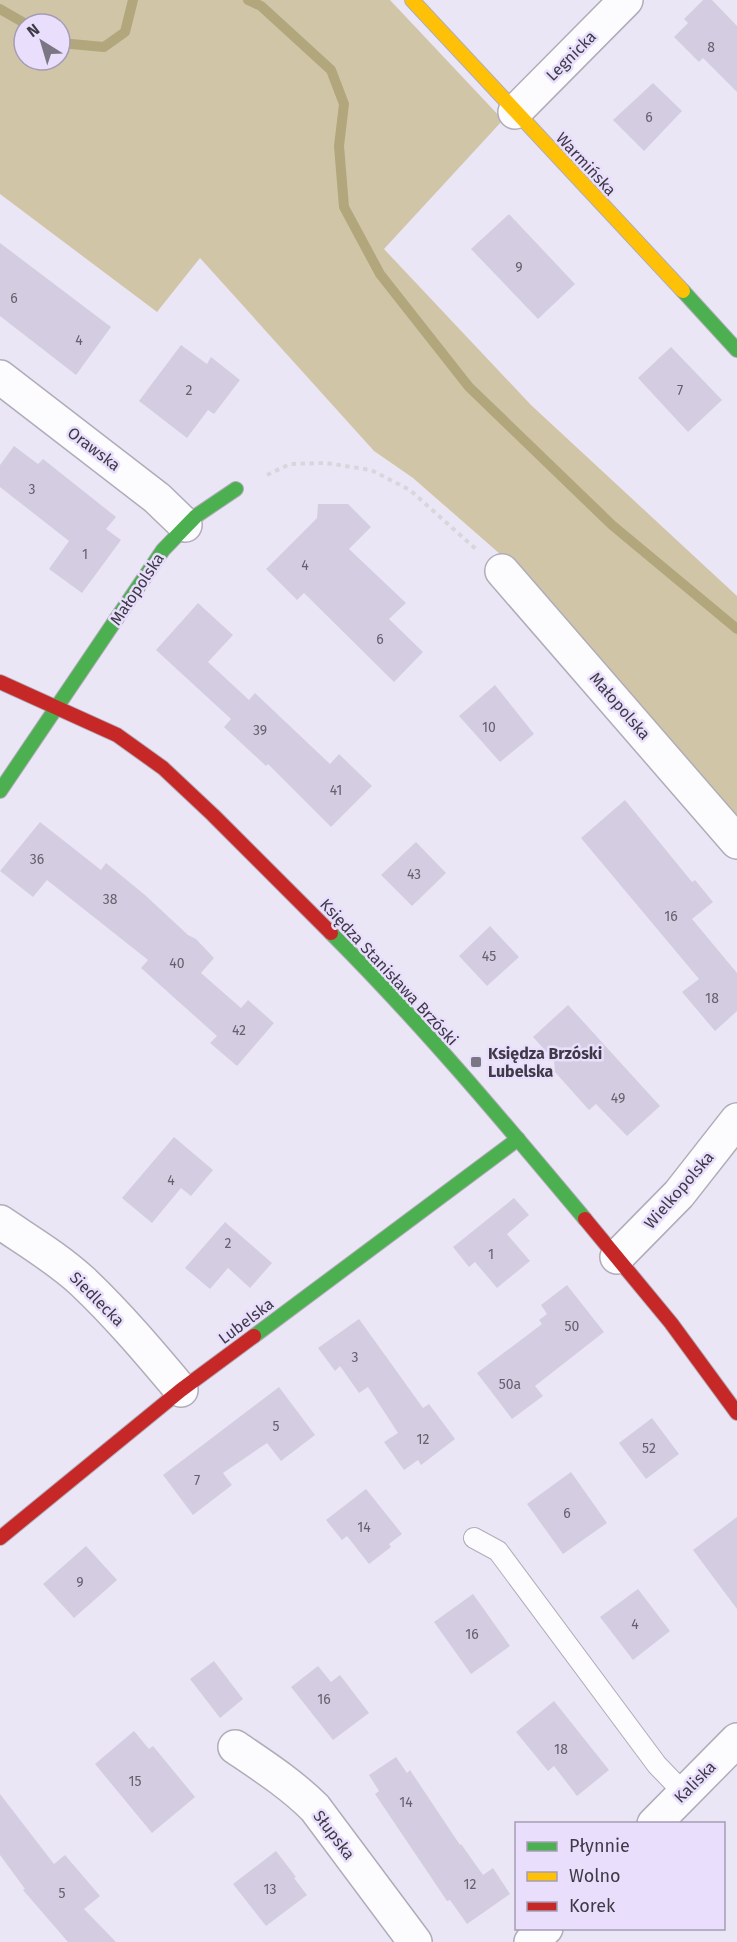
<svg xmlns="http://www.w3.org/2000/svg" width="737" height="1942" viewBox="0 0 737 1942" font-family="'Fira Sans',sans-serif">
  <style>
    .forest { fill: #d0c6a7; fill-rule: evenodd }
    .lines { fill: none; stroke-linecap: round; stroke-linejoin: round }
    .stream { stroke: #b2a67c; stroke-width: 10 }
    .building { fill: #d4cde1 }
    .lane-casing { stroke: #b0acb8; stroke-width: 22 }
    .street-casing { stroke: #b0acb8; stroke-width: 36 }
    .fast-casing { stroke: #b0acb8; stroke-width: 16 }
    .slow-casing { stroke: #b0acb8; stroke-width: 16 }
    .jam-casing { stroke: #b0acb8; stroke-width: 16 }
    .path { stroke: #d7d7db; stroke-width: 4; stroke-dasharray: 4.5 4.5; stroke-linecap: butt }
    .lane { stroke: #fcfbfe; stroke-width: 20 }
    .street { stroke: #fcfbfe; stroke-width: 33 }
    .fast { stroke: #4caf50; stroke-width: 14 }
    .slow { stroke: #ffc107; stroke-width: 14 }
    .jam { stroke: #c62828; stroke-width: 14 }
    .poi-dot { fill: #7b7684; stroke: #e9dffd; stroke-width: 2 }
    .labels { text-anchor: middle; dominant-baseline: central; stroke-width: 5; stroke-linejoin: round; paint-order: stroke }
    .number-label { font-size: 14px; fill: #65606e }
    .street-label { font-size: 16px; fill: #3e3a46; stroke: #e9dffd }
    .poi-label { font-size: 16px; font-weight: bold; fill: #3e3a46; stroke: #e9dffd; text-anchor: start }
  </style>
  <rect width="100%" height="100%" fill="#ebe6f6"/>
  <!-- forest -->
  <path class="forest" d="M0,0H390L503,120L384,249L531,405L737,596V828L508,561L413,478L374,451L200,258L157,312L0,194ZM24,24H60V60H24Z"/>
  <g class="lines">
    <!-- stream -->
    <g class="stream">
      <polyline points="248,0 261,6 331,70 344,104 339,146 344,207 380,274 469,387 612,525 737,629"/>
      <polyline points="0,9 26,24"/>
      <polyline points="60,43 104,47 125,32 133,0"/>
    </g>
  </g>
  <!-- building -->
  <g class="building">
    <polygon points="703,0 712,0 737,26 737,92 703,58 699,62 674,37 688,23 684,19"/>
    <polygon points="653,83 682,111 644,151 613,120"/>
    <polygon points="509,214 575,284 538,319 471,249"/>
    <polygon points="0,243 111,327 76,375 0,316"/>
    <polygon points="181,345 207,364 211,357 240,380 214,414 208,410 187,438 139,401"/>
    <polygon points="671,347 722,400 688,432 638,378"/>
    <polygon points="14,446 38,464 43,459 116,517 106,529 121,540 82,593 49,569 69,541 0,487 0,465"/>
    <polygon points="318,504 348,504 371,527 349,549 406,603 389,619 423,652 394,682 304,593 297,600 266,569 317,518"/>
    <polygon points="198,603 233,635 208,662 249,700 255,693 330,764 339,754 372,786 331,827 268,764 266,766 224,727 231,719 156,650"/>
    <polygon points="495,685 534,734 500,762 459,716"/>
    <polygon points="625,800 692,882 695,880 713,902 692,919 737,973 737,1011 715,1031 682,992 699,979 581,838"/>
    <polygon points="40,822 101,870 106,863 145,895 188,935 196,939 214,958 201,973 241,1008 248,1000 274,1023 237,1066 210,1043 217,1036 141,968 148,960 47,880 33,897 0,871"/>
    <polygon points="416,842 446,873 412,906 381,875"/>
    <polygon points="490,926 519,957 487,986 459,956"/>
    <polygon points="568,1005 660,1106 627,1136 596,1104 589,1110 555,1072 554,1060 533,1037"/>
    <polygon points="174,1137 213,1170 191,1196 181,1188 152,1223 122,1198"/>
    <polygon points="514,1198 529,1215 507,1234 530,1261 497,1288 475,1262 469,1267 453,1247"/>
    <polygon points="225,1222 272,1263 250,1288 228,1268 210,1289 185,1268"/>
    <polygon points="567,1285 604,1332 535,1386 543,1396 512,1419 477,1373 542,1324 539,1320 547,1314 541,1305"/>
    <polygon points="359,1319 423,1408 429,1404 455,1439 421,1465 418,1460 404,1470 384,1442 398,1433 368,1387 359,1393 340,1366 335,1371 318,1348"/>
    <polygon points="279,1387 315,1435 281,1461 267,1443 223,1473 232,1485 193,1515 163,1475"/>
    <polygon points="652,1418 679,1454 646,1479 619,1443"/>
    <polygon points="571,1472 607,1523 563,1554 527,1504"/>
    <polygon points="366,1489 402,1534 389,1544 391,1547 369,1564 347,1536 342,1540 326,1520"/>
    <polygon points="737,1517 737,1609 693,1550"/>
    <polygon points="86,1546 117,1580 74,1618 43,1584"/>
    <polygon points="638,1589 670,1631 633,1660 600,1617"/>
    <polygon points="473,1594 510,1646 471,1674 434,1622"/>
    <polygon points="214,1661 243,1699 220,1718 190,1679"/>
    <polygon points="318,1666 331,1682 340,1675 369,1713 333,1740 291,1687"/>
    <polygon points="554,1701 609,1770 577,1796 554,1766 548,1771 516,1732"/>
    <polygon points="134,1731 149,1749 153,1746 195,1797 152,1833 95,1764"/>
    <polygon points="396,1757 407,1773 410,1770 460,1845 461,1844 483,1875 493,1868 510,1894 467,1924 450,1900 447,1901 375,1794 379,1791 369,1775"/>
    <polygon points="0,1794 54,1864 65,1855 100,1896 84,1909 116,1942 68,1942 23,1890 25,1889 0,1855"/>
    <polygon points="276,1851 296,1877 294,1878 307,1895 266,1926 233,1884"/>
  </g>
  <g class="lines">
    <!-- lane casing -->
    <g class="lane-casing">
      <polyline id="lane" points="474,1538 498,1551 657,1765 684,1793"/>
    </g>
    <!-- street casing -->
    <g class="street-casing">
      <g id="street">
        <polyline points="515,112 626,0"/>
        <polyline points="0,377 157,498 185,525"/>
        <polyline points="502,571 737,842"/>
        <path d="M0,1222C28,1241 57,1258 82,1281C117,1314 150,1353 181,1390"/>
        <polyline points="617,1257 679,1194 737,1120"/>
        <path d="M235,1747C263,1766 291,1784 315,1808L415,1942"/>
        <polyline points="654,1824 737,1740"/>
        <polyline points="531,1942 546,1928"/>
      </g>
    </g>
    <!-- fast casing -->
    <g class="fast-casing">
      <g id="fast">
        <polyline points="683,291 737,350"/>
        <polyline points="0,791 163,550 196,516 236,489"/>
        <path d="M331,933C421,1023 503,1121 585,1219"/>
        <polyline points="254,1336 518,1139"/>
      </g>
    </g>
    <!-- slow casing -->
    <g class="slow-casing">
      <polyline id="slow" points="412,0 683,291"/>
    </g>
    <!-- jam casing -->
    <g class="jam-casing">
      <g id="jam">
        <polyline points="0,682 117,735 163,768 213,815 331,933"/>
        <polyline points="585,1219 671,1323 737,1413"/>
        <polyline points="0,1538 181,1390 254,1336"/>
      </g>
    </g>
    <!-- path -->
    <polyline class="path" points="267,475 290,464 326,463 371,470 410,490 477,550"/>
    <!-- lane -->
    <use href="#lane" class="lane"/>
    <!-- street -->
    <use href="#street" class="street"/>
    <!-- fast -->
    <use href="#fast" class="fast"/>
    <!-- slow -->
    <use href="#slow" class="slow"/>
    <!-- jam -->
    <use href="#jam" class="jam"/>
  </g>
  <!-- markers -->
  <rect class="poi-dot" x="470" y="1056" width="12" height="12" rx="3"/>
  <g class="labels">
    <!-- number labels -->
    <g class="number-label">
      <text x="711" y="47">8</text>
      <text x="649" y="117">6</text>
      <text x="519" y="267">9</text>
      <text x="14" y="298">6</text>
      <text x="79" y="340">4</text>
      <text x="189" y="390">2</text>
      <text x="680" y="390">7</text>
      <text x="32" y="489">3</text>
      <text x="85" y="554">1</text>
      <text x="305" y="565">4</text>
      <text x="380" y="639">6</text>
      <text x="489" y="727">10</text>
      <text x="260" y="730">39</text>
      <text x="336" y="790">41</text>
      <text x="37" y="859">36</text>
      <text x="414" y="874">43</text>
      <text x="110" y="899">38</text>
      <text x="671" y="916">16</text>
      <text x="489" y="956">45</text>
      <text x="177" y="963">40</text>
      <text x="712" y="998">18</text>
      <text x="239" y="1030">42</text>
      <text x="618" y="1098">49</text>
      <text x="171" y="1180">4</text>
      <text x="228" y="1243">2</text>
      <text x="491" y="1254">1</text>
      <text x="572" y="1326">50</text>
      <text x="355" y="1357">3</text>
      <text x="510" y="1384">50a</text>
      <text x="276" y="1426">5</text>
      <text x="423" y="1439">12</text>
      <text x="649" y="1448">52</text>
      <text x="197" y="1480">7</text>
      <text x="567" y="1513">6</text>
      <text x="364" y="1527">14</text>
      <text x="80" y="1582">9</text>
      <text x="635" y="1624">4</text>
      <text x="472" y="1634">16</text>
      <text x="324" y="1699">16</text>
      <text x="561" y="1749">18</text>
      <text x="135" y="1781">15</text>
      <text x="406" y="1802">14</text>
      <text x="470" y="1884">12</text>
      <text x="270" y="1889">13</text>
      <text x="62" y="1893">5</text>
    </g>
    <!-- street labels -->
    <g class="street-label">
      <text transform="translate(571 56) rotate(-45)">Legnicka</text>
      <text transform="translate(586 164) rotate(47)">Warmińska</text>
      <text transform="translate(94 449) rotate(37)">Orawska</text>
      <text transform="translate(137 589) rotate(-56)">Małopolska</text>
      <text transform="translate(620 706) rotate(49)">Małopolska</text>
      <text transform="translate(389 972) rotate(47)">Księdza Stanisława Brzóski</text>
      <text transform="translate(679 1190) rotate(-49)">Wielkopolska</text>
      <text transform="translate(97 1299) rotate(45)">Siedlecka</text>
      <text transform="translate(246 1321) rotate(-37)">Lubelska</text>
      <text transform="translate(695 1782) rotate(-45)">Kaliska</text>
      <text transform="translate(334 1835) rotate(53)">Słupska</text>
    </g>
    <!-- poi labels -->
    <g class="poi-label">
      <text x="488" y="1053">Księdza Brzóski<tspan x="488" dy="18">Lubelska</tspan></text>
    </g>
  </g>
  <!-- legend -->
  <rect x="515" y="1822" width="210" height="108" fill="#e9dffd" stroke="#a59db4" stroke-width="1.5"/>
  <rect x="527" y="1842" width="30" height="9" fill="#4caf50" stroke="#a59db4" stroke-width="1.5"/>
  <text x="569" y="1852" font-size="18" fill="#3e3a46">Płynnie</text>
  <rect x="527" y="1872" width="30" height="9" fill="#ffc107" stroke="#a59db4" stroke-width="1.5"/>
  <text x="569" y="1882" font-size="18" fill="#3e3a46">Wolno</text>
  <rect x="527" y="1902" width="30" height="9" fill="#c62828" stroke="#a59db4" stroke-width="1.5"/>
  <text x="569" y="1912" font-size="18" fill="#3e3a46">Korek</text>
  <!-- north arrow -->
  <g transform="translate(42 42) rotate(323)"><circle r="28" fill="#e9dffd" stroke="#a59db4" stroke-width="1.5"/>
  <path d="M0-4.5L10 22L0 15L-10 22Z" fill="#7b7684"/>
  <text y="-9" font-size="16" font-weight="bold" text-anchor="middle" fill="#3e3a46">N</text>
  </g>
</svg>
